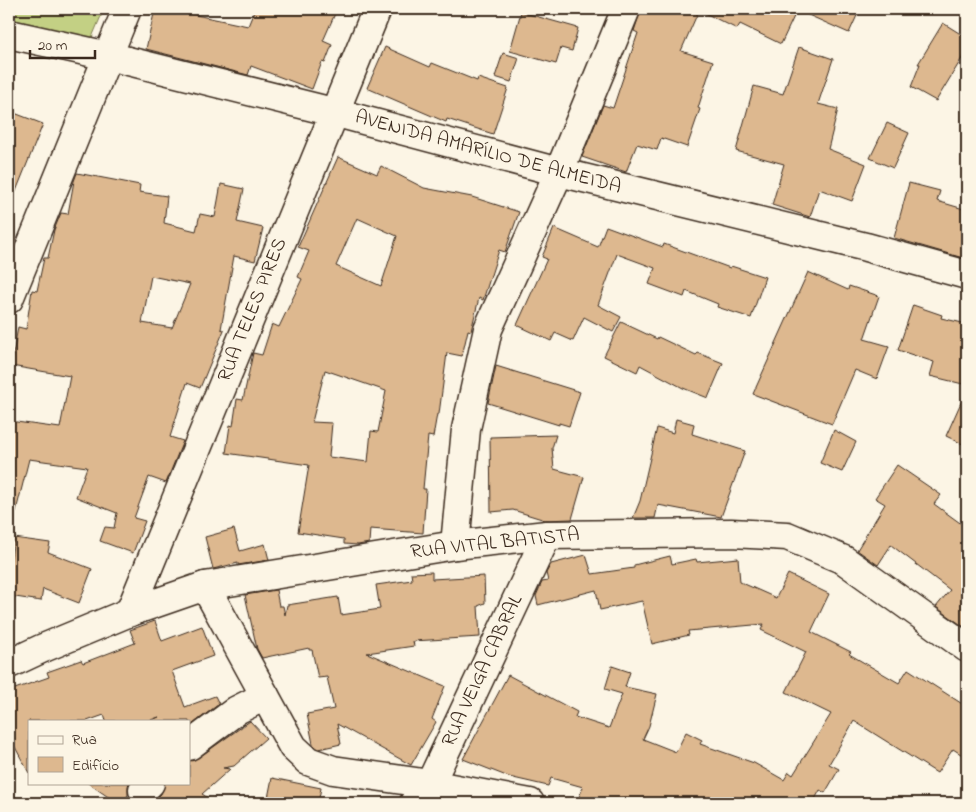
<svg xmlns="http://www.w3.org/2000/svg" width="976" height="812" viewBox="0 0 976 812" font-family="'Indie Flower',sans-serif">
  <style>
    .green { fill: #c3d084; stroke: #7f7d51 }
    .building { fill: #ddb88f; stroke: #3b2a1e; fill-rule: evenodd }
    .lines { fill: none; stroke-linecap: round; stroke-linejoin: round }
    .minor-casing { stroke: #3b2a1e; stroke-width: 31 }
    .minor { stroke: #fcf5e5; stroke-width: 28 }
    .labels { text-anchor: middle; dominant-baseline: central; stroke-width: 4.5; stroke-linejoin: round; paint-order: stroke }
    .street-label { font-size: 20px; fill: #3b2a1e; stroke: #fcf5e5 }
  </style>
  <rect width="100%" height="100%" fill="#fcf5e5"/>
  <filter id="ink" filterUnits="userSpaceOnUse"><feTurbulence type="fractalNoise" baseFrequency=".02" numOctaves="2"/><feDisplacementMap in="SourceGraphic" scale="10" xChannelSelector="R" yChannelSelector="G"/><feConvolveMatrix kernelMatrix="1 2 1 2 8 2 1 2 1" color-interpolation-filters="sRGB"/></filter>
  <g filter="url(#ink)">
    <!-- green -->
    <polygon class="green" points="9,9 104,9 90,42 9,29"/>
    <!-- building -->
    <g class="building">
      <polygon points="155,9 193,9 191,14 248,26 255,9 337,9 323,41 332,45 325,63 322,62 312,89 251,66 248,75 146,49"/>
      <polygon points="641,9 860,9 849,33 797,10 781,44 740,24 737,29 699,10 681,51 713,61 698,108 700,109 687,147 661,138 657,150 637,144 626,172 582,157 603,105 613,108 638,33 634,31"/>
      <polygon points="521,12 578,28 572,51 561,48 556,64 510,51"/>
      <polygon points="943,23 967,38 967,50 936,101 911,87 920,64 918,64"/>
      <polygon points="385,47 430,67 432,63 477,81 478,78 508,88 493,134 447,119 446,122 367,88"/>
      <polygon points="799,47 833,59 818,104 838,109 828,149 866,164 852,201 819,189 810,217 772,205 784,164 736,151 754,86 783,94"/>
      <polygon points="503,53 519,58 511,82 495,77"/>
      <polygon points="9,111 43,124 10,206 9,206"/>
      <polygon points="887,123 909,133 893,168 870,158"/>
      <path d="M338,157L377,174L381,166L424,188L472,197L519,212L505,252L499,250L483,300L479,298L471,331L468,330L462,356L447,353L439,414H437L433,437L428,436L423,489H426L423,533L370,529L369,543L358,545L344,544V539L298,532L309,465L226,453L230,425L233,426L237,399L243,400L253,353L262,355L272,324L279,327L302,279L298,277L309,251L298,247ZM357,218L397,236L381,286L336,266ZM325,370L386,391L378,432L371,431L368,462L329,457L332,423L312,422Z"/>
      <path d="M77,173L140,185L139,192L167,196L164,223L196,231L200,214L215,217L221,184L244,189L237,222L263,228L255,261L234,256L221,329L224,330L200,388L187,383L170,437L183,441L166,483L149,477L134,518L145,521L133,553L100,541L105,527L114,528L117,513L76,497L87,467L29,459L15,515L9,514V421L60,428L70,376L11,366L18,327L26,329L32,290L37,291L44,258H48L54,230L61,213L68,214L74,181ZM151,276L190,284L172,328L142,323Z"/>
      <polygon points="909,183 940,191 937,201 967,210 967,245 963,258 894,238"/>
      <polygon points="606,226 663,247 664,244 730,268 731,266 765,277 751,318 717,307 718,304 686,291 684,297 649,284 655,268 617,254 598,305 621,317 613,332 584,317 573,341 555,333 551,341 517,325 547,259 542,257 554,228 598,247"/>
      <polygon points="808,272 848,290 849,286 879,296 864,339 889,346 877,379 855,370 832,424 753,394"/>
      <polygon points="913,305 942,315 941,318 967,324 967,385 930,376 934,362 898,350"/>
      <polygon points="621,322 657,339 658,337 696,355 698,353 723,363 708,398 683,388 640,365 637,372 604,356"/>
      <polygon points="496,366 580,392 569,426 559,423 559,425 488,403"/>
      <polygon points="967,389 967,446 946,436"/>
      <polygon points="676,419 694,424 692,434 745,451 721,517 658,505 655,518 633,518 640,501 657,428 673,433"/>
      <polygon points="834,430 856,442 842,472 820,463"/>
      <polygon points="556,435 552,448 554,469 584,477 572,519 545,520 513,510 491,512 490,437"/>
      <polygon points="897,465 941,495 934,504 967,528 967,629 936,607 950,590 891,545 878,565 857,550 885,504 875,498"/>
      <polygon points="234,529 240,551 265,544 269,560 238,565 238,563 213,569 205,537"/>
      <polygon points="14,538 50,543 48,552 92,569 79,603 43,589 41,601 9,596 9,573"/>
      <polygon points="586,555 592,574 634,568 634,565 670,556 672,564 696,559 697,562 738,558 740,582 776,598 788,574 829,594 811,632 851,652 849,654 899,683 908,669 967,707 967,758 953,749 937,773 854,721 829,764 839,769 825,793 820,790 813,803 592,803 578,800 583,787 551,778 548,786 509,777 463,759 508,675 577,712 575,717 609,728 622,694 605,689 612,666 630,672 625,687 657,694 649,726 643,739 676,752 686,732 702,740 700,744 754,763 784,780 789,772 793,775 831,714 786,692 806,652 761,630 764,624 688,631 689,635 652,644 642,601 600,610 596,590 538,605 536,596 542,582 548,581 546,573 551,564"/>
      <polygon points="432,572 432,579 484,576 485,603 478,606 480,637 413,641 414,646 367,653 445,686 432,719 436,722 411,765 337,724 341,744 319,749 316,747 313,744 307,714 334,709 327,677 318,678 312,650 309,650 309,648 262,658 257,649 245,595 276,590 279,606 283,606 285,615 287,605 338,597 341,615 380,609 376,585 412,580 411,573"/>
      <polygon points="155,621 162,641 202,626 213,656 172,671 185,707 215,696 219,704 189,727 189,721 154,721 154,719 159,717 148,721 106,721 104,715 87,721 29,721 29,773 9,736 9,691 49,677 47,672 81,660 83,663 135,643 130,630"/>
      <polygon points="250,721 266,738 234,766 223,768 230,769 202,794 216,803 156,803 153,802 161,794 165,783 189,783 189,761 198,758"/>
      <polygon points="272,778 321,788 318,803 267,803"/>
      <polygon points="88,783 129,783 128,786 128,795 122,803 117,803"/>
    </g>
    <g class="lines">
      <!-- minor casing -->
      <g class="minor-casing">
        <g id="minor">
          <polyline points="9,34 108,56 333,112 559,172 866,247 967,275"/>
          <polyline points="9,299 127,9"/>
          <polyline points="455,545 466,429 488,329 559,172 626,9"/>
          <polyline points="205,586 293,747 308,761 333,770 430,784 530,803"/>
          <polyline points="130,612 377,9"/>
          <polyline points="9,664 41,649 130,612 205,586 455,545 547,535 731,533 787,536 844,560 967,648"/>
          <polyline points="189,746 237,710 265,696"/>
          <polyline points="143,790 150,783"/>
          <polyline points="414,803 430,784 547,535"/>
        </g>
      </g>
      <!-- minor -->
      <use href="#minor" class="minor"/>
    </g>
  </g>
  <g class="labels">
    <!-- street labels -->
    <g class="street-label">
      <text transform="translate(488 153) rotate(15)">AVENIDA AMARÍLIO DE ALMEIDA</text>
      <text transform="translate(253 310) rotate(-68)">RUA TELES PIRES</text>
      <text transform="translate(495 544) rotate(-6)">RUA VITAL BATISTA</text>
      <text transform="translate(483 671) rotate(-65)">RUA VEIGA CABRAL</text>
    </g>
  </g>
  <!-- margin -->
  <rect width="976" height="812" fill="none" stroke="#fcf5e5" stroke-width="30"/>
  <rect x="15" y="15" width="946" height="782" fill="none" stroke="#3b2a1e" stroke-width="2" filter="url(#ink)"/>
  <!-- legend -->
  <rect x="28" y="720" width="162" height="65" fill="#fcf5e5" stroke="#afa495"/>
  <rect x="38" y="736" width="25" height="8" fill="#fcf5e5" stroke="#afa495"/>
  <text x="72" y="744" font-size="15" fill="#3b2a1e">Rua</text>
  <rect x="38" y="757" width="25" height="15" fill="#ddb88f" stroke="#afa495"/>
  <text x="72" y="770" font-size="15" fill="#3b2a1e">Edifício</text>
  <!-- scale -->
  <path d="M30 50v8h65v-8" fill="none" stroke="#3b2a1e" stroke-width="2.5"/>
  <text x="38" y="50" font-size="15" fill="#3b2a1e" stroke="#fcf5e5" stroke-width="4" paint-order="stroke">20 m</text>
</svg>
